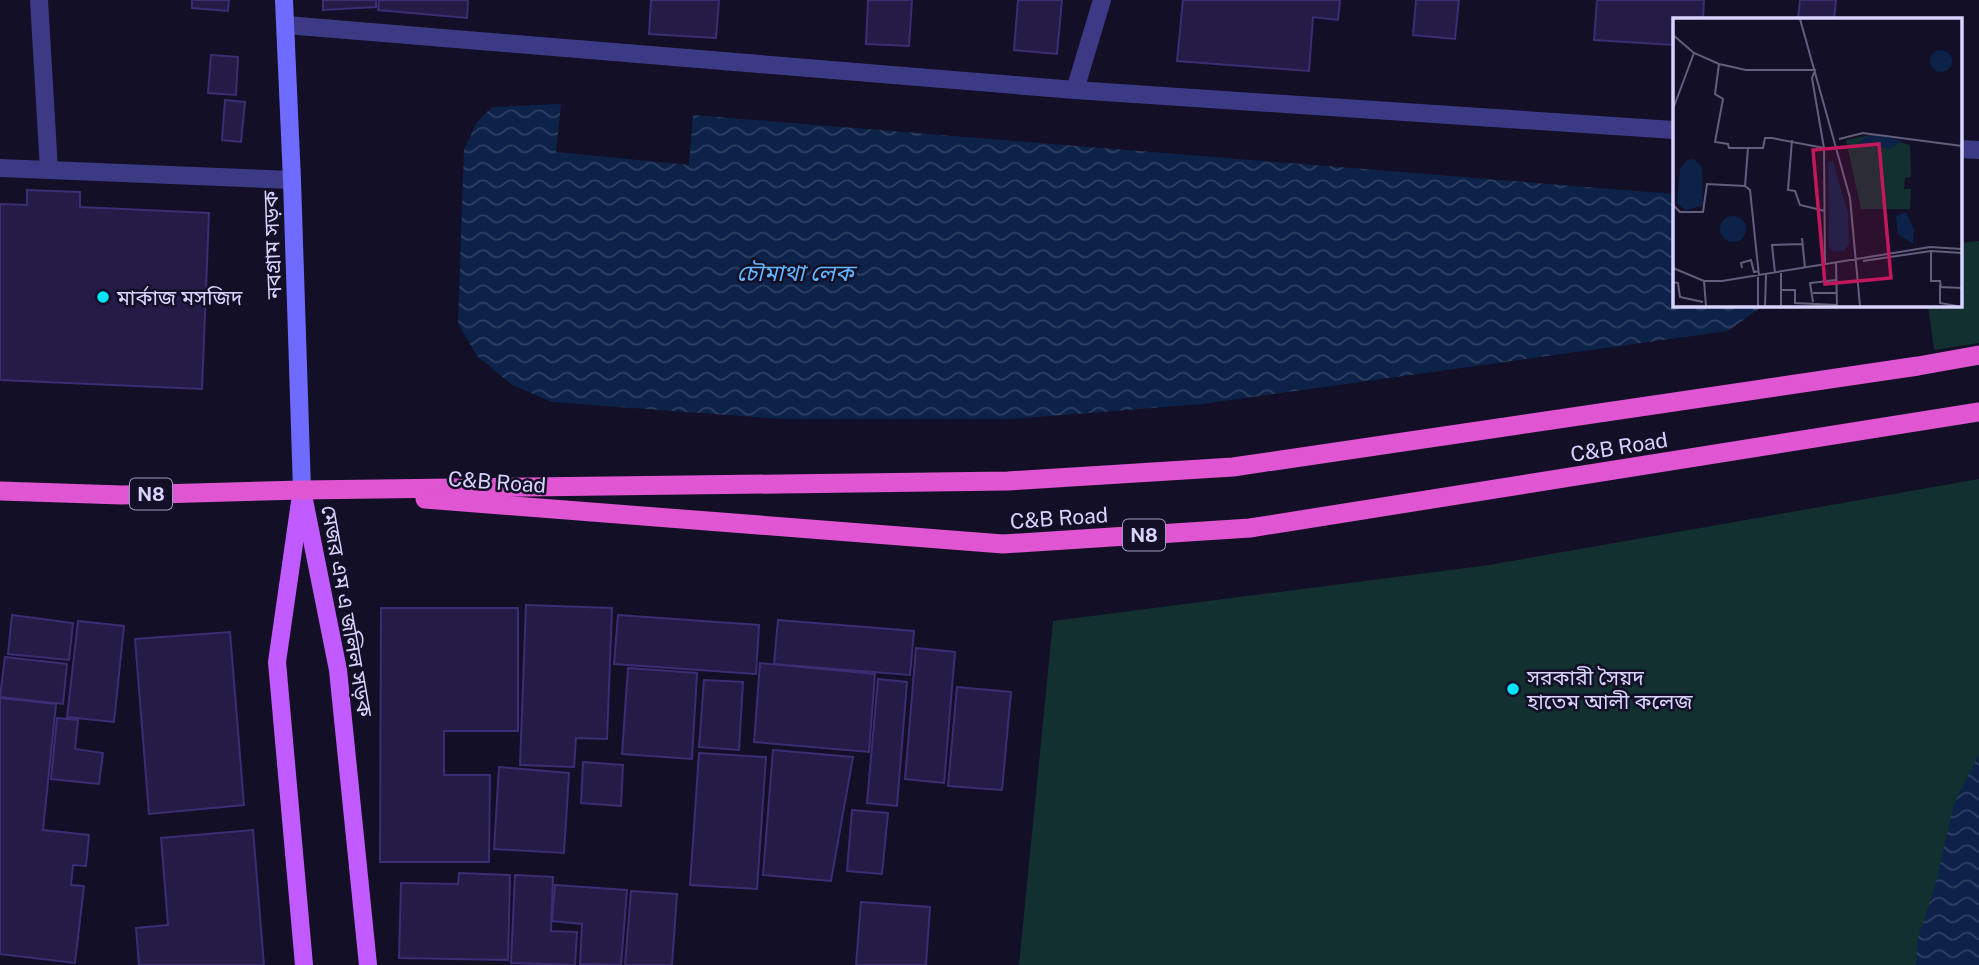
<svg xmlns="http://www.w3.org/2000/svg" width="1979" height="965" viewBox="0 0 1979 965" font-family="'Public Sans','Noto Sans Bengali',sans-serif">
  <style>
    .green { fill: #12302f }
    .water { fill: url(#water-waves) }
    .building { fill: #241b47; stroke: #3b2d73; stroke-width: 2 }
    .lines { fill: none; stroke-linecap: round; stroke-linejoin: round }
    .minor { stroke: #3d3a85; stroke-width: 18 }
    .secondary { stroke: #6f6bff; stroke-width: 18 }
    .primary { stroke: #c25bff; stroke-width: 18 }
    .trunk { stroke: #e055d1; stroke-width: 19 }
    .poi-dot { fill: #00e5ff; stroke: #130f26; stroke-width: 2.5 }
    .labels { text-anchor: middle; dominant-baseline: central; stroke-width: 5; stroke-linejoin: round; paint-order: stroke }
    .shield { fill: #130f26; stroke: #9e99be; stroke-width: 2 }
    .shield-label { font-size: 19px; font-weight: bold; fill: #d9d4ff }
    .street-label { font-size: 21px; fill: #d9d4ff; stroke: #130f26 }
    .poi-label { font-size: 21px; fill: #d9d4ff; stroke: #130f26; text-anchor: start }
    .water-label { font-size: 23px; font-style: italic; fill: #62b6ff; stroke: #130f26 }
    .inset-road { fill: none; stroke: #625e7d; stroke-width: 2 }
    .view { fill: #c2185b; fill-opacity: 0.15; stroke: #c2185b; stroke-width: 3.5 }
    .inset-edge { fill: none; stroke: #d9d4ff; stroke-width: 3.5 }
  </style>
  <defs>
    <pattern id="water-waves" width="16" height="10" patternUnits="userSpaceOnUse" patternTransform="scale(1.75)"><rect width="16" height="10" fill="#0c2248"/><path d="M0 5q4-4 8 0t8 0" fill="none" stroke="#2f4163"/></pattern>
  </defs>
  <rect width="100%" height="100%" fill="#130f26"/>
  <!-- green -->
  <g class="green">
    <polygon points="1979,241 1979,343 1934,350 1928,305 1960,304 1960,243"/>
    <polygon points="1979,479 1979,965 1019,965 1053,621 1489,565"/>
  </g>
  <!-- water -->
  <g class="water">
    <polygon points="561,104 556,152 689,165 693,115 1674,194 1674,304 1764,305 1728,331 1202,404 1013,419 782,419 552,402 512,385 477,356 458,323 464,150 477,122 492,107"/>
    <polygon points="1979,754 1979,965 1916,965 1917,941 1936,882 1954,804"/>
  </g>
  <!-- building -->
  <g class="building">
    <polygon points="192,0 229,0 228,11 192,8"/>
    <polygon points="323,0 376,0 376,7 323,10"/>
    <polygon points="379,0 468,0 467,18 378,10"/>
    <polygon points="651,0 719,0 716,38 649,34"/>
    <polygon points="868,0 912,0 909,46 866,44"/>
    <polygon points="1018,0 1062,0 1057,54 1014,50"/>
    <polygon points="1183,0 1340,0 1338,20 1313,17 1309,71 1177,61"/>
    <polygon points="1416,0 1459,0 1455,39 1413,35"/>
    <polygon points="1597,0 1704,0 1703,19 1674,19 1674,45 1594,40"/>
    <polygon points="1800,0 1836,0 1834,19 1798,19"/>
    <polygon points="211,55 238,57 236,95 208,93"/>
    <polygon points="225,100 245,102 241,142 222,140"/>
    <polygon points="27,190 80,192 80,207 209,213 202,389 0,380 0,204 27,205"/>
    <polygon points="526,605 612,608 607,739 576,738 574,767 520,765"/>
    <polygon points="381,608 518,608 518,731 444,731 444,775 490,775 489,862 380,862"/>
    <polygon points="12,615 73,623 69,660 8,654"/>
    <polygon points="618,615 759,625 756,674 614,664"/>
    <polygon points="778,620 914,631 910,675 774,664"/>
    <polygon points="78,621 124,626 114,722 67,717"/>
    <polygon points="230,632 244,805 149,814 135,639"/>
    <polygon points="916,648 955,652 944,783 905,779"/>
    <polygon points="5,657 67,664 63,704 0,697"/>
    <polygon points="760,663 875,674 869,752 754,742"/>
    <polygon points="628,668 697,673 692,759 622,754"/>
    <polygon points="878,679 907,682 897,806 867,803"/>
    <polygon points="704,680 743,682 739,750 699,747"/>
    <polygon points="957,687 1011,692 1002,790 948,786"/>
    <polygon points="0,698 56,704 43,830 89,835 86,866 73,865 71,885 84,886 75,963 0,954"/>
    <polygon points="57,718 78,720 75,749 103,753 99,784 51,779"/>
    <polygon points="773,750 853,757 831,881 763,875"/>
    <polygon points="699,753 766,757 757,889 690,885"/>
    <polygon points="583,762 623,765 621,806 581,803"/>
    <polygon points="499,767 569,773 564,853 494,849"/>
    <polygon points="852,810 888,813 882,874 847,871"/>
    <polygon points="253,830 264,965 139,965 136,928 168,925 161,838"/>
    <polygon points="459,873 510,875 508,960 399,958 401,883 458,884"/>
    <polygon points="515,875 553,877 551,931 577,932 575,965 511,963"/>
    <polygon points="555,885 627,890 621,965 580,964 582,924 552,921"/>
    <polygon points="631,891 677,894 672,965 625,965"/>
    <polygon points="861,902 930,907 926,965 856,965"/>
  </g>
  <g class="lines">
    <!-- minor -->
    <g class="minor">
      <polyline points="39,0 49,170"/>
      <polyline points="286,25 1075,90 1674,130"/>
      <polyline points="1075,90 1102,0"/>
      <polyline points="1960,149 1979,150"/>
      <polyline points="0,168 292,180"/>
    </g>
    <!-- secondary -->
    <polyline class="secondary" points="284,0 292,180 302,490"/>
    <!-- primary -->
    <g class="primary">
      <polyline points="302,490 338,670 368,965"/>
      <polyline points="300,502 277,662 304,965"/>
    </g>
    <!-- trunk -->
    <g class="trunk">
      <polyline points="0,491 122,495 302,490 1008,481 1233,467 1918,366 1979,355"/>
      <polyline points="425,499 1003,544 1250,528 1979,412"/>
    </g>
  </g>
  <!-- markers -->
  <g class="poi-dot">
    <circle cx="103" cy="297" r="7"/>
    <circle cx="1513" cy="689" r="7"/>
  </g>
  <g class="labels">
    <!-- shield labels -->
    <g class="shield">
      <rect x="130" y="478.5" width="42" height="31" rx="5"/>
      <rect x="1123" y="519.5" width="42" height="31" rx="5"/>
    </g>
    <g class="shield-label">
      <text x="151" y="494">N8</text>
      <text x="1144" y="535">N8</text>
    </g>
    <!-- street labels -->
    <g class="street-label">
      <text transform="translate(272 245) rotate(-92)">নবগ্রাম সড়ক</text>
      <text transform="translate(1619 447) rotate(-9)">C&amp;B Road</text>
      <text transform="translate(497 482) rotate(4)">C&amp;B Road</text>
      <text transform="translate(1059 518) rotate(-4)">C&amp;B Road</text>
      <text transform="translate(347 611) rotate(80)">মেজর এম এ জলিল সড়ক</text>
    </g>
    <!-- poi labels -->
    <g class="poi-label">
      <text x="117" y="297">মার্কাজ মসজিদ</text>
      <text x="1527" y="677">সরকারী সৈয়দ<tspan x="1527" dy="24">হাতেম আলী কলেজ</tspan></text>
    </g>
    <!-- water labels -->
    <g class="water-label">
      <text x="795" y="272">চৌমাথা লেক</text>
    </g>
  </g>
  <!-- overview -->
  <g transform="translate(1673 18)">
    <rect width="289" height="289" fill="#130f26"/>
    <path d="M201,116L237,127L238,159L232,160L231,171H238L237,191H188L173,122Z" fill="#12302f"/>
    <path d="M257 43a11 11 0 1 1 22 0a11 11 0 1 1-22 0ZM194,118H210L229,123L217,131L185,125ZM21,141L29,149L30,188L12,192L4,185L7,151L14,142ZM160,143L175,195L176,226L171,233L160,234L156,228L155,144ZM233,194L241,212L240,226L225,216L223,198ZM47 211a13 13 0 1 1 26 0a13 13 0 1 1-26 0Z" fill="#0c2248"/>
    <path class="inset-road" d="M127,1L177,180L187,288M0,17L21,35L46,46L73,52H142L139,60L151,130L152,247M46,46L42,76L50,81L42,124L55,126L56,130H90L92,120H99L151,130M0,91L21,35M166,121L190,115L289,128M119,122L115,172L122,173L127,187L152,193M75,130L72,168L77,172L86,258M0,187L7,194H30L34,166L72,168M129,220L132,250M258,233V263H267L268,269L289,270M190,243L258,233L289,235M163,245L164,288M0,250L31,263H49L257,229L289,231M69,250L68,245L78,242L81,254L86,253M102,255L99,227L130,226M31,263L33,288M0,264L5,265L7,279L30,284M267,267V285L284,288M108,272H122V285L164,287M140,275H164M140,284L137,265L163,262M85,288V259M92,288L93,257M108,288V255"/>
    <path class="view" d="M206,126L218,260L152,266L140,132Z"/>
    <rect width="289" height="289" class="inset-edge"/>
  </g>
</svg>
